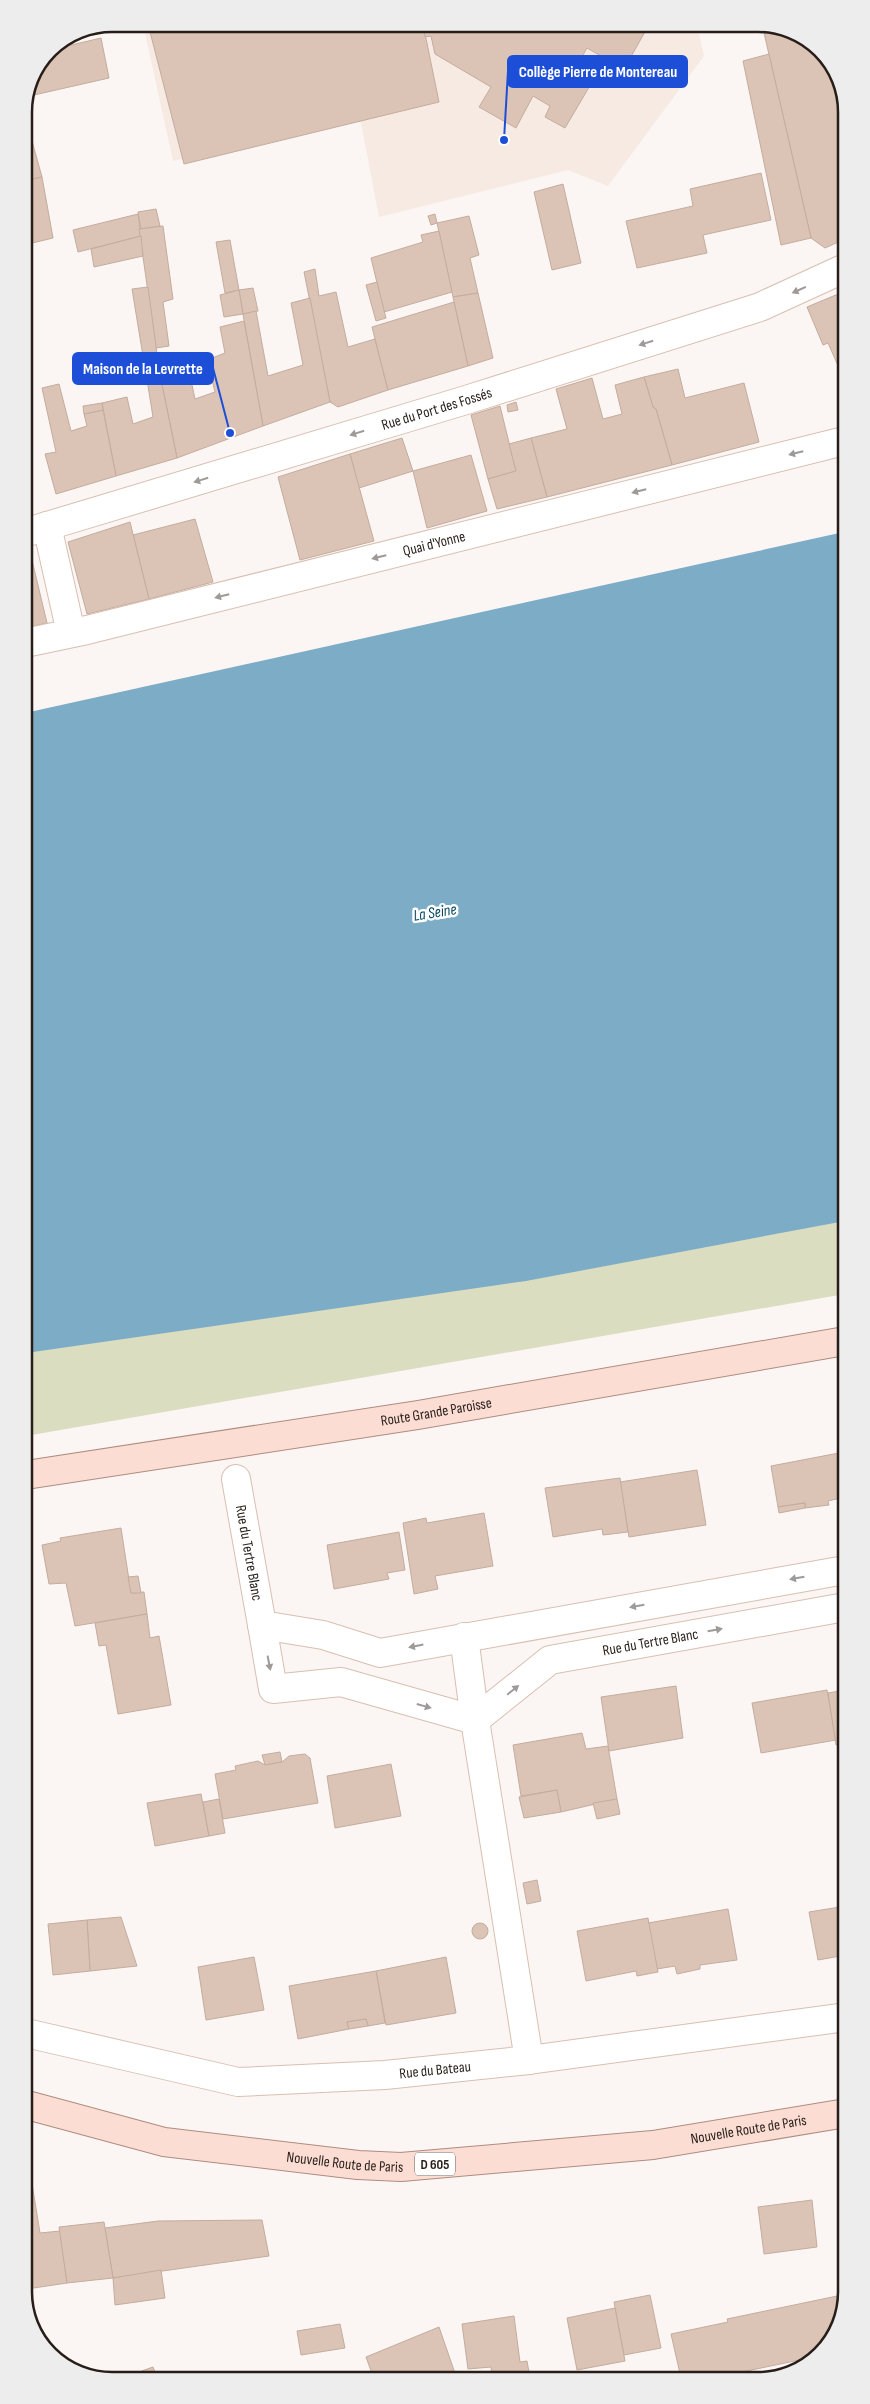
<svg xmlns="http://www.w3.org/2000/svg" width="870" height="2404" viewBox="0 0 870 2404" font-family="'Sofia Sans Condensed',sans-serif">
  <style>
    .built { fill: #f7eae2 }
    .green { fill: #dbddc0 }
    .water { fill: #7dacc6 }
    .building { fill: #dbc4b5; stroke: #c4ac9e }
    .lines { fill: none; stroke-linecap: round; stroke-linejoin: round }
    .minor-casing { stroke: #d8bfb1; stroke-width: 30 }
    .major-casing { stroke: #b08b80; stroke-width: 30 }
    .minor { stroke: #fff; stroke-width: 28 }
    .major { stroke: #fbddd4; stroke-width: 28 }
    .oneway { fill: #9e9a98 }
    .labels { text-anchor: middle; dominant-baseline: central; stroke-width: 5; stroke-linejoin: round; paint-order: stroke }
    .shield { fill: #fff; stroke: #68625e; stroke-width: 1 }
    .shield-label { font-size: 14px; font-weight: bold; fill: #271e19 }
    .street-label { font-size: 15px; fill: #271e19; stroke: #fff }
    .water-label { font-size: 16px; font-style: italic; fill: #0c4a64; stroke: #fff }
    .rim { fill: none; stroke: #271e19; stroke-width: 2.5 }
    .leader { fill: none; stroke: #1d4ed8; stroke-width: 2 }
    .callout-dot { fill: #1d4ed8; stroke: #fff; stroke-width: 2 }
    .callout { fill: #1d4ed8; stroke: #1d4ed8; stroke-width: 2 }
    .callout-label { font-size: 16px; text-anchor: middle; font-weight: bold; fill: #fff }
  </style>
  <rect width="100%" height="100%" fill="#fbf6f3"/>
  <!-- built -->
  <polygon class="built" points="143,24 697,24 704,56 608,186 568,170 379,217 360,118 173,161"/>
  <!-- green -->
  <polygon class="green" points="845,1199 845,1294 26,1436 26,1342 291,1304"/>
  <!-- water -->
  <polygon class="water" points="844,532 845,1221 526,1281 26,1353 25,713"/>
  <!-- building -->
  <g class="building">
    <polygon points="148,24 423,24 439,102 184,164"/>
    <polygon points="423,24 636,24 646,30 624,69 587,48 580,60 598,72 565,128 545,117 550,106 533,96 516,128 479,107 491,87 435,54 431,36 425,37"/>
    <polygon points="762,24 812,42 843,90 843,240 825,248 811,238"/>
    <polygon points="101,38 109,78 34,95 33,88 50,50"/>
    <polygon points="769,54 811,238 781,245 743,61"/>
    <polygon points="24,112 42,177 24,181"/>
    <polygon points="761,173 771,220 703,235 707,253 637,268 626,221 693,206 690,189"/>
    <polygon points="42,177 53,238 24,245 24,181"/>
    <polygon points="563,184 581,263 552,270 534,192"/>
    <polygon points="156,209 160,226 141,229 138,212"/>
    <polygon points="138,214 141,236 78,252 73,230"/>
    <polygon points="435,214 437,223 431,225 428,216"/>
    <polygon points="469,216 479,255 470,258 478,293 453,297 437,223"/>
    <polygon points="163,226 173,299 163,302 169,346 156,348 139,229"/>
    <polygon points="439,231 452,292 384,312 371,258 423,242 421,235"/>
    <polygon points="141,236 143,256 94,267 91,249"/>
    <polygon points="230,240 239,290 225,293 216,242"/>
    <polygon points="315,269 319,296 336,292 348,347 375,339 388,390 338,407 330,402 304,272"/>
    <polygon points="377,282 386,318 376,321 366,285"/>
    <polygon points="148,287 157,354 143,356 132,289"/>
    <polygon points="253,288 258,311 243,314 239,290"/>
    <polygon points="239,290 243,314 224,317 220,295"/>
    <polygon points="843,292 844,379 828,343 823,345 807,307"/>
    <polygon points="478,293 493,358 468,366 453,297"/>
    <polygon points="310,298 330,402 263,426 243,314 256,311 268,376 303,365 291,303"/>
    <polygon points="454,302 468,366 388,390 372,327"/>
    <polygon points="244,321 263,426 177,458 160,375 188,366 195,399 215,392 207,360 225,353 220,327"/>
    <polygon points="678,369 685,398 744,383 759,442 672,465 656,409 653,407 644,377"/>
    <polygon points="160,375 177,458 116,476 102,403 127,397 133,424 153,417 147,380"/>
    <polygon points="644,377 653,407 656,409 672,465 547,497 531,438 567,429 556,389 592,378 603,419 622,414 615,385"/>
    <polygon points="59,384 71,431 87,426 84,414 103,410 116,476 56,494 45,454 56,452 42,388"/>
    <polygon points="516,402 518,410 508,412 507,405"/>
    <polygon points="102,403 103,410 84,414 83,406"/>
    <polygon points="500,406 516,471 488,479 471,415"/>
    <polygon points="402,438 413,471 359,488 350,454"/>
    <polygon points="531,438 547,497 497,509 488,479 516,471 509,444"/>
    <polygon points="350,454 374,541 300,560 278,477"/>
    <polygon points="471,455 487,511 427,528 413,471"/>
    <polygon points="195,519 213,582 149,599 133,535"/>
    <polygon points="130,522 149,599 87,614 68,542"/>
    <polygon points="31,556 47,623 25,628 25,557"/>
    <polygon points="845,1446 845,1492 838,1448"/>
    <polygon points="839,1453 845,1497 828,1501 829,1505 805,1508 805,1503 778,1507 771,1466"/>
    <polygon points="697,1470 706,1525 629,1537 620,1482"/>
    <polygon points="620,1478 628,1532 603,1535 602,1529 553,1537 545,1488"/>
    <polygon points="805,1503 805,1508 779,1513 778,1507"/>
    <polygon points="484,1513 493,1566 435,1576 438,1589 414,1594 403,1523 426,1518 427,1523"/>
    <polygon points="121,1528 131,1593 144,1592 147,1614 75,1626 66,1583 49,1584 42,1545 61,1541 60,1538"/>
    <polygon points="399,1532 405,1570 387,1573 389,1579 334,1589 327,1545"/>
    <polygon points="138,1576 141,1593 131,1593 128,1577"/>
    <polygon points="147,1614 150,1638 159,1636 171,1705 118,1714 106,1645 99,1646 95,1623"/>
    <polygon points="676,1686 683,1738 609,1751 601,1697"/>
    <polygon points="827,1690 836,1740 761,1753 752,1703"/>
    <polygon points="845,1690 845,1743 836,1745 828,1693"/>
    <polygon points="582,1733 586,1749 608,1746 617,1799 561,1812 557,1790 521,1796 513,1745"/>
    <polygon points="280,1752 282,1762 265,1765 262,1755"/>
    <polygon points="305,1754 310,1758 318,1803 223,1819 215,1774 236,1770 235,1766 258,1761 265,1765 282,1762 289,1756"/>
    <polygon points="391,1764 401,1816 335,1828 327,1776"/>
    <polygon points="557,1790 561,1812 524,1818 519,1797"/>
    <polygon points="201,1794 209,1836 155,1846 147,1803"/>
    <polygon points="219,1799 225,1833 209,1836 203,1802"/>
    <polygon points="617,1799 620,1814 597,1819 593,1803"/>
    <polygon points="537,1880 541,1901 527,1904 523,1883"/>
    <polygon points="846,1906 846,1955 818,1960 809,1912"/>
    <polygon points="728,1909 737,1960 700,1965 700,1969 677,1974 675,1966 657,1969 648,1923"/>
    <polygon points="121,1917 137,1966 90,1971 87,1920"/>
    <polygon points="648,1918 658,1972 637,1976 636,1971 586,1981 577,1931"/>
    <polygon points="87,1920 90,1971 53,1975 48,1924"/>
    <circle cx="480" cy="1931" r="8"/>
    <polygon points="254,1957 264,2010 206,2020 198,1967"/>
    <polygon points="446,1957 456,2013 386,2025 376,1971"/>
    <polygon points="376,1971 385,2023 368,2026 366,2019 347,2022 349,2029 298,2039 289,1986"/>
    <polygon points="366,2019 368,2026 349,2029 347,2022"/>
    <polygon points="27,2165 29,2165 40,2233 60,2231 67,2283 27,2289"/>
    <polygon points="812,2200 817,2247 764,2254 758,2207"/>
    <polygon points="262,2220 269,2256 113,2278 105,2228 158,2221"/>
    <polygon points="104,2222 113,2278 67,2283 59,2227"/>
    <polygon points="161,2270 165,2298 115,2305 113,2278"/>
    <polygon points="650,2295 661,2348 624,2355 614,2302"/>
    <polygon points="837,2296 839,2311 828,2346 809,2358 718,2377 681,2378 671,2334 728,2322 727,2319"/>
    <polygon points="615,2308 625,2361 577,2370 567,2318"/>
    <polygon points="514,2316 520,2362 527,2361 530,2378 492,2378 491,2367 468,2369 462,2324"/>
    <polygon points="340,2324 345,2348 301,2355 297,2331"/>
    <polygon points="439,2327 457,2379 374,2379 366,2357"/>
    <polygon points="153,2367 158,2380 117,2380"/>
  </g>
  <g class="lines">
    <!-- minor casing -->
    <g class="minor-casing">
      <g id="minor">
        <polyline points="47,526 71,633"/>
        <path id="s1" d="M24,533L466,400L760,307L843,269"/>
        <path id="s2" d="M25,643L87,630L844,441"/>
        <path id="s3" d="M236,1479L262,1625"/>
        <polyline points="464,1637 475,1720 529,2060"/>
        <polyline points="475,1720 341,1682 273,1689 262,1625 323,1635 380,1653 845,1570"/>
        <path id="s4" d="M475,1720L550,1660L845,1607"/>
        <path id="s5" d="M26,2033L238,2082L385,2075L529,2060L846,2017"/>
      </g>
    </g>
    <!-- major casing -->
    <g class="major-casing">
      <g id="major">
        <path id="s6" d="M26,1475L418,1415L845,1341"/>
        <path id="s7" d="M27,2105L164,2142L358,2165L401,2167L653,2145L846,2113"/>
      </g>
    </g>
    <!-- minor -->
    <use href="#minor" class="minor"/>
    <!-- major -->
    <use href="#major" class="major"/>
  </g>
  <!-- one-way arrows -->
  <defs><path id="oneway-solid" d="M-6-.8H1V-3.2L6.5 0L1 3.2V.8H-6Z" transform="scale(1.25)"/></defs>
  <g class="oneway">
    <use href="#oneway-solid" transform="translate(799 290) rotate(156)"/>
    <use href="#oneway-solid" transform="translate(646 343) rotate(162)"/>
    <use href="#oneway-solid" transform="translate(357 433) rotate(163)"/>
    <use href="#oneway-solid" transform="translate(796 453) rotate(166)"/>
    <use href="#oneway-solid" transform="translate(201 480) rotate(163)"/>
    <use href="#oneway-solid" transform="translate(639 491) rotate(166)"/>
    <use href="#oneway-solid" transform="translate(379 557) rotate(166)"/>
    <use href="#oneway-solid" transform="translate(222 596) rotate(166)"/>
    <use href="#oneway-solid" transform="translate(797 1578) rotate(170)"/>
    <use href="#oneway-solid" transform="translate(637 1606) rotate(170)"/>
    <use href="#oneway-solid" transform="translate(715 1630) rotate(-10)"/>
    <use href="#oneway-solid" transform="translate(416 1646) rotate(169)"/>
    <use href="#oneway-solid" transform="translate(269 1663) rotate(79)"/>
    <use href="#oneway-solid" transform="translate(513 1690) rotate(-39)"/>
    <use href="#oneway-solid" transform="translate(424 1706) rotate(16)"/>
  </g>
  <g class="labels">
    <!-- shield labels -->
    <rect class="shield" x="415" y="2152.5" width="40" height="23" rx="4"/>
    <g class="shield-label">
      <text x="435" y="2164">D 605</text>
    </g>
    <!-- street labels -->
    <g class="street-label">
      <text stroke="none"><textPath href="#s1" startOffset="431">Rue du Port des Fossés</textPath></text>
      <text stroke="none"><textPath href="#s2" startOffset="421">Quai d'Yonne</textPath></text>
      <text stroke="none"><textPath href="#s6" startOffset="415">Route Grande Paroisse</textPath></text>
      <text stroke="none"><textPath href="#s3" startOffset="75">Rue du Tertre Blanc</textPath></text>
      <text stroke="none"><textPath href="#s4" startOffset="198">Rue du Tertre Blanc</textPath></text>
      <text stroke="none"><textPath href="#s5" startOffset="415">Rue du Bateau</textPath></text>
      <text stroke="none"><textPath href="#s7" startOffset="730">Nouvelle Route de Paris</textPath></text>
      <text stroke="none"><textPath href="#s7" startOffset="324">Nouvelle Route de Paris</textPath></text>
    </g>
    <!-- water labels -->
    <g class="water-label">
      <text transform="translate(435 913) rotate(-9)">La Seine</text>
    </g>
  </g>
  <!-- crop -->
  <path d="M0 0H870V2404H0ZM112 32H758A80 80 0 0 1 838 112V2292A80 80 0 0 1 758 2372H112A80 80 0 0 1 32 2292V112A80 80 0 0 1 112 32Z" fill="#eeeded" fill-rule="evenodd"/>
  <path class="rim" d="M112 32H758A80 80 0 0 1 838 112V2292A80 80 0 0 1 758 2372H112A80 80 0 0 1 32 2292V112A80 80 0 0 1 112 32Z"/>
  <!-- callouts -->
  <path class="leader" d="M504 140L508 71M230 433L213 368"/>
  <g class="callout-dot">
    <circle cx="504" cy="140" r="5"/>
    <circle cx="230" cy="433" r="5"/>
  </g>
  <g class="callout">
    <rect x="508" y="56" width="179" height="31" rx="5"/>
    <rect x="73" y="353" width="140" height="31" rx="5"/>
  </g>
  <g class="callout-label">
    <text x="598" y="77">Collège Pierre de Montereau</text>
    <text x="143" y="374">Maison de la Levrette</text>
  </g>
</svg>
